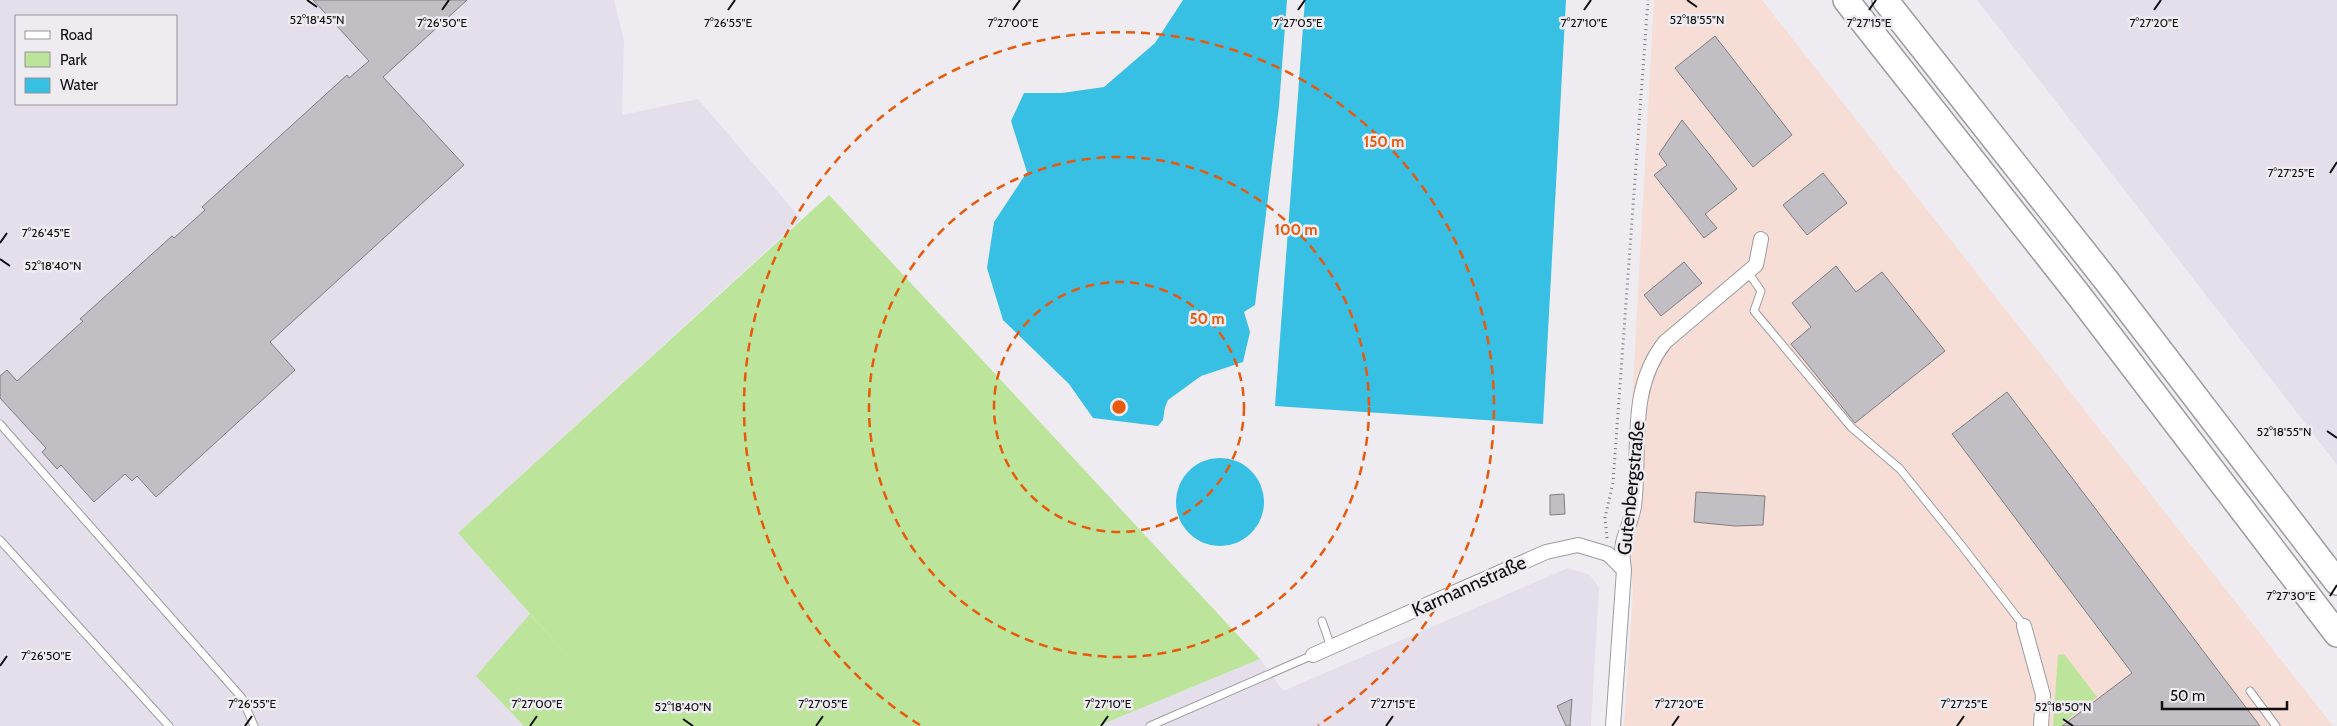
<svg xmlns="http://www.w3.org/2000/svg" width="2337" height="726" viewBox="0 0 2337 726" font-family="Cabin,sans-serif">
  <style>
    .commercial { fill: #f6ddd5 }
    .built { fill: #e4dfeb; fill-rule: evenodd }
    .green { fill: #bce49a }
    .water { fill: #37bfe4 }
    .building { fill: #c1bec4; stroke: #807e83 }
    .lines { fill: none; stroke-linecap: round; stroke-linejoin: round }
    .service-casing { stroke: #9d9ba0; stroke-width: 9 }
    .minor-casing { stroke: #9d9ba0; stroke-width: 16 }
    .motorway-casing { stroke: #9d9ba0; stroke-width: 28 }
    .path { stroke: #78777a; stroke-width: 3; stroke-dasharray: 1 4; stroke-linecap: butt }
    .service { stroke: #fff; stroke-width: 7 }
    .minor { stroke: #fff; stroke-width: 14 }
    .motorway { stroke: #fff; stroke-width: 25 }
    .ticks { fill: none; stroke: #0e0d0f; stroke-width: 2 }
    .ring { fill: none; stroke: #e8590c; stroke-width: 2.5; stroke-dasharray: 9 6 }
    .labels { text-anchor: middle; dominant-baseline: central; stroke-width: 5; stroke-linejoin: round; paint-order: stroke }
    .street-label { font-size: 19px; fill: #0e0d0f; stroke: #eeecf1 }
    .ticks-label { font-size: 12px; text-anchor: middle; fill: #0e0d0f; stroke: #eeecf1; stroke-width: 5; stroke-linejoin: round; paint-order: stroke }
    .centre { fill: #e8590c; stroke: #eeecf1; stroke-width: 2.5 }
    .ring-label { font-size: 15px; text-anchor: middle; font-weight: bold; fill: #e8590c; stroke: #eeecf1; stroke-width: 5; stroke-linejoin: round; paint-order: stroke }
  </style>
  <rect width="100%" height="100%" fill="#eeecf1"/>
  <!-- commercial -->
  <polygon class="commercial" points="1654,0 1762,0 2333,726 1624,726 1633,593 1629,544 1632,403"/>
  <!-- built -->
  <g class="built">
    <path d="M0,0H614L624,41L622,115L698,99L801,219L458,533L530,614L481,682L524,726H0ZM16,16H176V104H16Z"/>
    <polygon points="1977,0 2337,0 2337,465 2275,384"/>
    <polygon points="1568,568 1590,575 1599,588 1591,726 1098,726 1260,659 1283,691"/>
  </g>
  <!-- green -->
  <g class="green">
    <polygon points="829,195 1260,659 1098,726 524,726 476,676 530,614 576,665 458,533"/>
    <polygon points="2064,654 2097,697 2063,723 2063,726 2053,726 2058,655"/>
  </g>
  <!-- water -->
  <g class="water">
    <polygon points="1183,0 1287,0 1279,106 1255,305 1244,312 1250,332 1243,362 1201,376 1168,400 1165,407 1163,420 1158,426 1093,418 1069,384 1003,320 987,268 994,222 1027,172 1011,121 1024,93 1062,93 1104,87 1155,43"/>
    <polygon points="1305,0 1566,0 1543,424 1275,406"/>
    <circle cx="1220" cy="502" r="44"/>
  </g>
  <!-- building -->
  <g class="building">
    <polygon points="313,0 467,0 383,77 464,165 270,342 295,370 156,497 137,476 132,481 125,474 94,502 61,465 57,469 42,452 46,448 0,398 0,376 7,370 17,381 83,321 80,319 172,236 174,238 205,210 202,207 347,75 349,78 369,61"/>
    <polygon points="1715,36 1792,135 1753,167 1675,68"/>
    <polygon points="1682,120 1737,189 1705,214 1717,228 1704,238 1654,175 1667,165 1659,154"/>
    <polygon points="1823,173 1847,203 1807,235 1783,205"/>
    <polygon points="1684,262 1702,283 1661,316 1644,295"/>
    <polygon points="1836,266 1856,292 1882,272 1945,351 1855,423 1791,344 1811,327 1792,303"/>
    <polygon points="2007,392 2260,726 2062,726 2132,673 1952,434"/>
    <polygon points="1696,492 1765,496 1763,525 1735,526 1694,522"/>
    <polygon points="1564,494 1565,514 1550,515 1550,495"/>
    <polygon points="1572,699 1570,726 1566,726 1557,706"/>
  </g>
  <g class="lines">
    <!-- service casing -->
    <g class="service-casing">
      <g id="service">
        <polyline points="1748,272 1761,291 1754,311 1851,427 1900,469 1962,546 2024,626"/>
        <polyline points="0,424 242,698 254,726"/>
        <polyline points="0,540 169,726"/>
        <polyline points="1322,621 1331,647"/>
        <polyline points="2250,691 2276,726"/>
        <polyline points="1150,726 1313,655"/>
      </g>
    </g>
    <!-- minor casing -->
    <g class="minor-casing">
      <g id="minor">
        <polyline points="2024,626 2043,695 2041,726"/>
        <polyline points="1313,655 1546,552 1578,545 1608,554 1624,570"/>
        <path d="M1613,726L1624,570C1623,561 1621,551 1623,543C1626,530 1632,519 1634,506C1641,449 1627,390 1665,342L1756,265L1761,239"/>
      </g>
    </g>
    <!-- motorway casing -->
    <g class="motorway-casing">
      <g id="motorway">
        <polyline points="1846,0 2077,293 2337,634"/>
        <polyline points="1885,0 2106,280 2337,582"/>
      </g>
    </g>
    <!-- path -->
    <polyline class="path" points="1607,538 1605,518 1613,482 1648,0"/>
    <!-- service -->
    <use href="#service" class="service"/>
    <!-- minor -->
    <use href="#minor" class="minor"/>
    <!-- motorway -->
    <use href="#motorway" class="motorway"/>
  </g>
  <!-- ticks -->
  <path class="ticks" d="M307,0L317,7M1687,0L1697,7M442,10L449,0M728,10L735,0M1013,10L1020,0M1298,10L1305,0M1584,10L1591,0M1869,10L1876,0M2154,10L2161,0M2330,173L2337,162M0,243L7,233M0,259L10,266M2327,431L2337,438M2330,596L2337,585M0,666L7,656M683,719L693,726M2063,719L2073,726M245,726L252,716M530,726L537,716M816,726L823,716M1101,726L1108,716M1386,726L1393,716M1672,726L1679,716M1957,726L1964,716"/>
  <!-- distance rings -->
  <g class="ring">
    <circle cx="1119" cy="407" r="125"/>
    <circle cx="1119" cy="407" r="250"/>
    <path d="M920 725A375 375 0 1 1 1318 725"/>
  </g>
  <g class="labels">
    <!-- street labels -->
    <g class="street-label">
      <text transform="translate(1631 488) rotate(-84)">Gutenbergstraße</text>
      <text transform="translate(1469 586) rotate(-24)">Karmannstraße</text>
    </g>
  </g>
  <g class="ticks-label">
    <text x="317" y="24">52°18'45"N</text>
    <text x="1697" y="24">52°18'55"N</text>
    <text x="442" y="27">7°26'50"E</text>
    <text x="728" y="27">7°26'55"E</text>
    <text x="1013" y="27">7°27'00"E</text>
    <text x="1584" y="27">7°27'10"E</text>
    <text x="1869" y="27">7°27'15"E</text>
    <text x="2154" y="27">7°27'20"E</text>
    <text x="1298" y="27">7°27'05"E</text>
    <text x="2291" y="177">7°27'25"E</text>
    <text x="46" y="237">7°26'45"E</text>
    <text x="53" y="270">52°18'40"N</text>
    <text x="2284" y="436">52°18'55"N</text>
    <text x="2291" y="600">7°27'30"E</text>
    <text x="46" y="660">7°26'50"E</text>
    <text x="252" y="708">7°26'55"E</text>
    <text x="537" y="708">7°27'00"E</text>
    <text x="823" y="708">7°27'05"E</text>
    <text x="1108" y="708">7°27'10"E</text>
    <text x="1393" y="708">7°27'15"E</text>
    <text x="1679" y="708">7°27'20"E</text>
    <text x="1964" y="708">7°27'25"E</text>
    <text x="683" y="711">52°18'40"N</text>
    <text x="2063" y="711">52°18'50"N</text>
  </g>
  <circle cx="1119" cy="407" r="8" class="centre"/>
  <g class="ring-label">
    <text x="1384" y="147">150 m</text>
    <text x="1296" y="235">100 m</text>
    <text x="1207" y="324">50 m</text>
  </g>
  <!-- legend -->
  <rect x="15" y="15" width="162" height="90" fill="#eeecf1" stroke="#949397"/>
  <rect x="25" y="31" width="25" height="8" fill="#ffffff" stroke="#949397"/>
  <text x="60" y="40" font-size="15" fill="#0e0d0f">Road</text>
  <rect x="25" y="52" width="25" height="15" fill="#bce49a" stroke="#949397"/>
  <text x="60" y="65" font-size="15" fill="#0e0d0f">Park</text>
  <rect x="25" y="78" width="25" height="15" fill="#37bfe4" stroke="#949397"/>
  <text x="60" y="90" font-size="15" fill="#0e0d0f">Water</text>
  <!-- scale -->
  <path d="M2162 701v8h125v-8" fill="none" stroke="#0e0d0f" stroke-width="2.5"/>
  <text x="2170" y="701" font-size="15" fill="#0e0d0f" stroke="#eeecf1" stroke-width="4" paint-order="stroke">50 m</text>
</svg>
